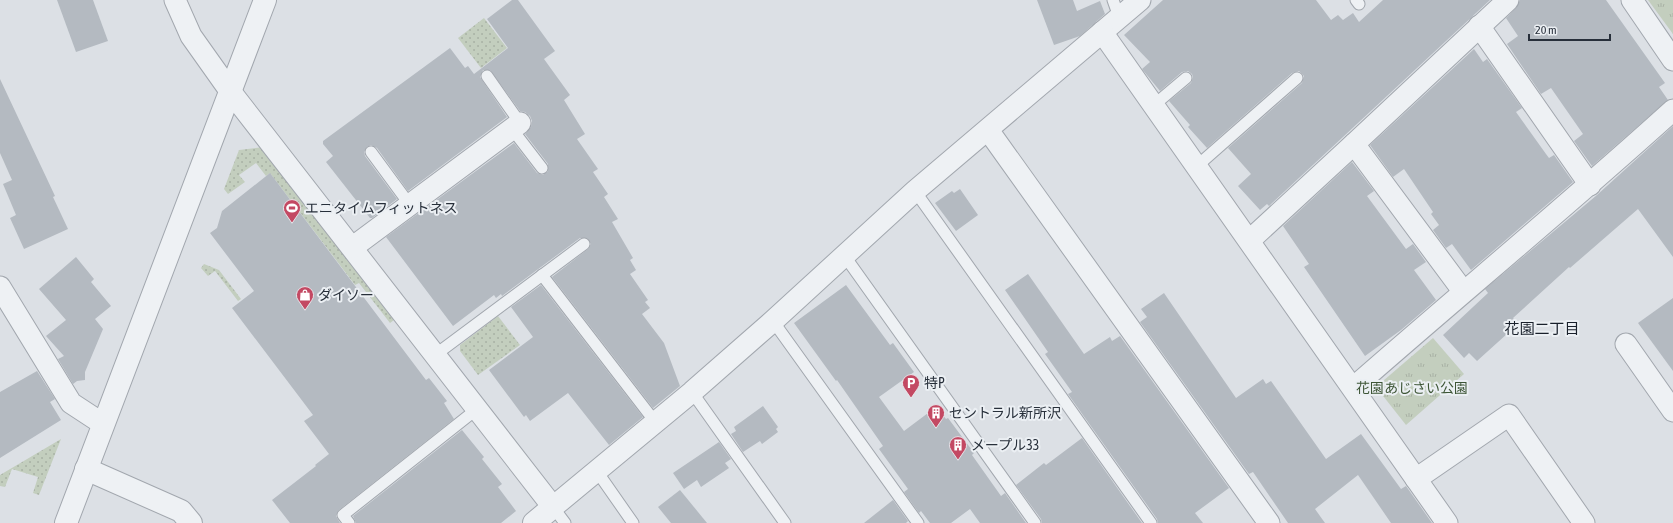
<svg xmlns="http://www.w3.org/2000/svg" width="1673" height="523" viewBox="0 0 1673 523" font-family="'Asap Condensed','Noto Sans JP',sans-serif">
  <style>
    .grass { fill: url(#grass-dots) }
    .park { fill: url(#park-tufts) }
    .building { fill: #b4bac1 }
    .lines { fill: none; stroke-linecap: round; stroke-linejoin: round }
    .service-casing { stroke: #a2a7ae; stroke-width: 13 }
    .minor-casing { stroke: #a2a7ae; stroke-width: 23 }
    .tertiary-casing { stroke: #a2a7ae; stroke-width: 24 }
    .service { stroke: #eef1f4; stroke-width: 11 }
    .minor { stroke: #eef1f4; stroke-width: 21 }
    .tertiary { stroke: #eef1f4; stroke-width: 22 }
    .labels { text-anchor: middle; dominant-baseline: central; stroke-width: 4; stroke-linejoin: round; paint-order: stroke }
    .poi-label { font-size: 14px; fill: #272f3a; stroke: #ebeff3; text-anchor: start }
    .park-label { font-size: 14px; fill: #3d5536; stroke: #ebeff3 }
    .neighbourhood-label { font-size: 15px; fill: #19202b; stroke: #ebeff3 }
  </style>
  <defs>
    <pattern id="grass-dots" width="8" height="8" patternUnits="userSpaceOnUse"><rect width="8" height="8" fill="#c3cebe"/><path d="M2 2h.1M6 6h.1" fill="none" stroke="#a8b1a4" stroke-width="1.8" stroke-linecap="round"/></pattern>
    <pattern id="park-tufts" width="24" height="20" patternUnits="userSpaceOnUse"><rect width="24" height="20" fill="#c3cebe"/><path d="M3 7l-1-3M5 7V3M7 7l1-3M15 17l-1-3M17 17v-4M19 17l1-3" fill="none" stroke="#a8b1a4"/></pattern>
  </defs>
  <rect width="100%" height="100%" fill="#dce0e5"/>
  <!-- grass -->
  <g class="grass">
    <polygon points="484,18 507,48 481,68 458,38"/>
    <polygon points="263,147 394,320 390,323 359,283 355,285 270,173 266,176 256,163 239,175 245,182 228,194 224,189 239,150"/>
    <polygon points="204,264 219,270 241,299 238,301 215,271 208,276 201,268"/>
    <polygon points="498,316 520,345 478,375 460,351 460,345"/>
    <polygon points="61,439 39,495 33,493 38,477 12,469 5,487 0,486 0,475"/>
  </g>
  <!-- park -->
  <g class="park">
    <polygon points="1648,0 1673,0 1673,34"/>
    <polygon points="1433,338 1464,374 1406,425 1376,387"/>
  </g>
  <!-- building -->
  <g class="building">
    <polygon points="57,0 93,0 108,41 76,52"/>
    <polygon points="512,0 518,0 555,51 544,59 570,95 564,100 585,134 577,139 598,169 593,172 608,194 604,197 618,219 612,222 633,258 630,260 636,270 630,274 648,300 645,302 650,308 642,314 664,343 680,386 653,408 552,277 588,249 591,244 587,238 580,238 502,296 501,294 496,298 494,295 453,326 386,237 514,143 537,173 543,175 548,171 548,164 525,134 531,127 532,121 530,116 525,112 520,111 490,70 483,70 480,77 507,117 408,191 377,148 371,145 367,147 364,152 365,156 397,199 372,218 370,218 326,162 333,156 323,144 323,141 450,48 465,68 468,66 474,74 508,48 487,19"/>
    <polygon points="1037,0 1073,0 1077,11 1100,1 1105,14 1080,36 1054,45"/>
    <polygon points="1163,0 1316,0 1331,20 1338,15 1343,20 1353,13 1359,22 1383,0 1490,0 1269,206 1267,204 1260,210 1238,186 1251,174 1228,148 1302,83 1304,76 1299,71 1292,73 1207,148 1188,127 1190,125 1169,101 1191,83 1193,77 1192,74 1188,71 1182,72 1160,91 1142,69 1150,62 1124,35"/>
    <polygon points="1520,0 1606,0 1665,83 1659,87 1668,100 1592,166 1574,141 1583,134 1551,88 1541,94 1507,44 1518,36 1506,18 1516,8"/>
    <polygon points="1474,49 1483,62 1487,59 1522,108 1516,112 1546,154 1549,158 1554,155 1573,182 1471,270 1452,244 1446,248 1433,230 1439,225 1431,214 1433,212 1404,169 1393,177 1370,145"/>
    <polygon points="0,79 55,196 53,197 68,229 24,249 10,218 16,215 3,184 12,180 0,153"/>
    <polygon points="1673,126 1673,257 1638,209 1570,268 1569,267 1513,318 1518,324 1477,361 1469,353 1464,358 1443,335 1488,293 1485,289 1597,195"/>
    <polygon points="1352,162 1374,191 1367,196 1406,249 1413,244 1426,262 1414,270 1436,300 1401,330 1365,356 1304,267 1309,264 1283,226"/>
    <polygon points="270,173 426,380 429,378 447,401 444,403 454,419 339,510 336,516 340,523 290,523 272,500 316,466 315,465 329,454 304,421 313,415 232,308 254,291 210,233 217,228 222,211"/>
    <polygon points="960,189 978,215 956,231 935,203 952,191 954,193"/>
    <polygon points="76,257 94,279 91,282 111,306 95,319 103,329 85,372 85,380 77,381 73,384 58,359 64,356 46,336 66,320 39,289"/>
    <polygon points="1028,274 1084,354 1110,337 1112,341 1120,336 1229,488 1195,513 1203,523 1158,523 1157,519 1068,394 1072,392 1045,354 1048,352 1005,290"/>
    <polygon points="541,285 643,417 609,445 568,393 530,421 526,415 524,417 489,370 533,337 511,307"/>
    <polygon points="846,285 890,345 893,343 914,372 879,397 904,431 936,407 946,419 948,418 974,453 972,455 1001,496 1005,493 1026,523 980,523 970,509 951,523 930,523 921,511 919,513 904,492 908,489 879,449 883,446 837,380 836,381 794,323"/>
    <polygon points="1164,293 1236,398 1263,379 1266,384 1271,381 1326,459 1361,434 1401,489 1406,486 1432,523 1391,523 1358,475 1315,509 1325,523 1288,523 1253,472 1249,474 1140,322 1147,317 1141,309"/>
    <polygon points="1673,298 1673,371 1638,323"/>
    <polygon points="37,371 55,399 50,402 61,420 0,458 0,392"/>
    <polygon points="763,406 778,427 776,429 778,432 762,444 760,441 743,452 731,434 736,431 734,427"/>
    <polygon points="462,430 484,457 482,459 502,484 498,487 516,511 501,523 356,523 353,516"/>
    <polygon points="1082,438 1142,523 1042,523 1041,519 1016,485 1044,463 1046,465"/>
    <polygon points="719,442 731,459 725,463 729,468 701,487 697,480 684,489 673,473"/>
    <polygon points="680,490 707,523 671,523 658,507"/>
    <polygon points="893,500 908,521 906,523 864,523"/>
  </g>
  <g class="lines">
    <!-- service casing -->
    <g class="service-casing">
      <g id="service">
        <polyline points="1113,0 1119,17"/>
        <polyline points="1356,0 1359,4"/>
        <polyline points="487,76 520,123"/>
        <polyline points="1154,105 1186,78"/>
        <polyline points="512,129 542,168"/>
        <polyline points="371,152 410,205"/>
        <polyline points="1197,166 1297,78"/>
        <polyline points="915,191 1151,523"/>
        <polyline points="844,255 1035,523"/>
        <polyline points="542,275 656,423"/>
        <polyline points="773,321 918,523"/>
        <polyline points="435,355 584,244"/>
        <polyline points="692,392 785,523"/>
        <polyline points="596,470 633,523"/>
        <polyline points="553,507 565,523"/>
        <polyline points="349,523 343,515 477,409"/>
      </g>
    </g>
    <!-- minor casing -->
    <g class="minor-casing">
      <g id="minor">
        <polyline points="175,0 191,36 230,91 553,507 692,392 773,321 915,191 1140,0"/>
        <polyline points="1632,0 1673,60"/>
        <polyline points="1479,26 1590,185"/>
        <polyline points="1102,32 1447,523"/>
        <polyline points="988,130 1269,523"/>
        <polyline points="1354,144 1463,291"/>
        <polyline points="1250,240 1354,144 1508,0"/>
        <polyline points="353,247 520,123"/>
        <polyline points="0,287 71,403 103,424"/>
        <polyline points="1626,344 1673,411"/>
        <path d="M1353,388C1459,295 1568,205 1673,110"/>
        <polyline points="1416,479 1509,415 1584,523"/>
      </g>
    </g>
    <!-- tertiary casing -->
    <g class="tertiary-casing">
      <g id="tertiary">
        <polyline points="86,469 181,511 191,523"/>
        <polyline points="66,523 265,0"/>
        <polyline points="534,523 553,507"/>
      </g>
    </g>
    <!-- service -->
    <use href="#service" class="service"/>
    <!-- minor -->
    <use href="#minor" class="minor"/>
    <!-- tertiary -->
    <use href="#tertiary" class="tertiary"/>
  </g>
  <!-- icons -->
  <defs>
    <g id="stadium-pin" transform="scale(0.9)"><path d="M0 17L-7.5 6A9.5 9.5 0 1 1 7.5 6Z" fill="#c34963" stroke="#ebeff3"/><path d="M0-5a6.5 5 0 1 0 0 10a6.5 5 0 1 0 0-10ZM-3.5-1.8h7v3.6h-7Z" fill="#fff"/></g>
    <g id="shop-pin" transform="scale(0.9)"><path d="M0 17L-7.5 6A9.5 9.5 0 1 1 7.5 6Z" fill="#c34963" stroke="#ebeff3"/><path d="M-5-2.5h2.3a2.7 3.5 0 0 1 5.4 0H5L5.5 6h-11ZM-1.5-2.5h3a1.5 2.3 0 0 0-3 0Z" fill="#fff"/></g>
    <g id="parking-pin" transform="scale(0.9)"><path d="M0 17L-7.5 6A9.5 9.5 0 1 1 7.5 6Z" fill="#c34963" stroke="#ebeff3"/><path d="M-3.5-5.5H1a3.5 3.5 0 0 1 0 7H-1V5.5H-3.5ZM-1-3.4V-.6H.8a1.4 1.4 0 0 0 0-2.8Z" fill="#fff"/></g>
    <g id="building-pin" transform="scale(0.9)"><path d="M0 17L-7.5 6A9.5 9.5 0 1 1 7.5 6Z" fill="#c34963" stroke="#ebeff3"/><path d="M-4-6H4V6H1V3H-1V6H-4ZM-2.5-4.3h1.7v1.8h-1.7ZM.8-4.3h1.7v1.8H.8ZM-2.5-1h1.7V.8h-1.7ZM.8-1h1.7V.8H.8Z" fill="#fff"/></g>
  </defs>
  <g fill-rule="evenodd">
    <use href="#stadium-pin" x="292" y="208"/>
    <use href="#shop-pin" x="305" y="295"/>
    <use href="#parking-pin" x="911" y="383"/>
    <use href="#building-pin" x="936" y="413"/>
    <use href="#building-pin" x="958" y="445"/>
  </g>
  <g class="labels">
    <!-- poi labels -->
    <g class="poi-label">
      <text x="305" y="208">エニタイムフィットネス</text>
      <text x="318" y="295">ダイソー</text>
      <text x="924" y="383">特P</text>
      <text x="949" y="413">セントラル新所沢</text>
      <text x="971" y="445">メープル33</text>
    </g>
    <!-- park labels -->
    <g class="park-label">
      <text x="1412" y="388">花園あじさい公園</text>
    </g>
    <!-- neighbourhood labels -->
    <g class="neighbourhood-label">
      <text x="1542" y="328">花園二丁目</text>
    </g>
  </g>
  <!-- scale -->
  <path d="M1529 34v6h81v-6" fill="none" stroke="#272f3a" stroke-width="2"/>
  <text x="1535" y="34" font-size="12" fill="#272f3a" stroke="#ebeff3" stroke-width="3" paint-order="stroke">20 m</text>
</svg>
